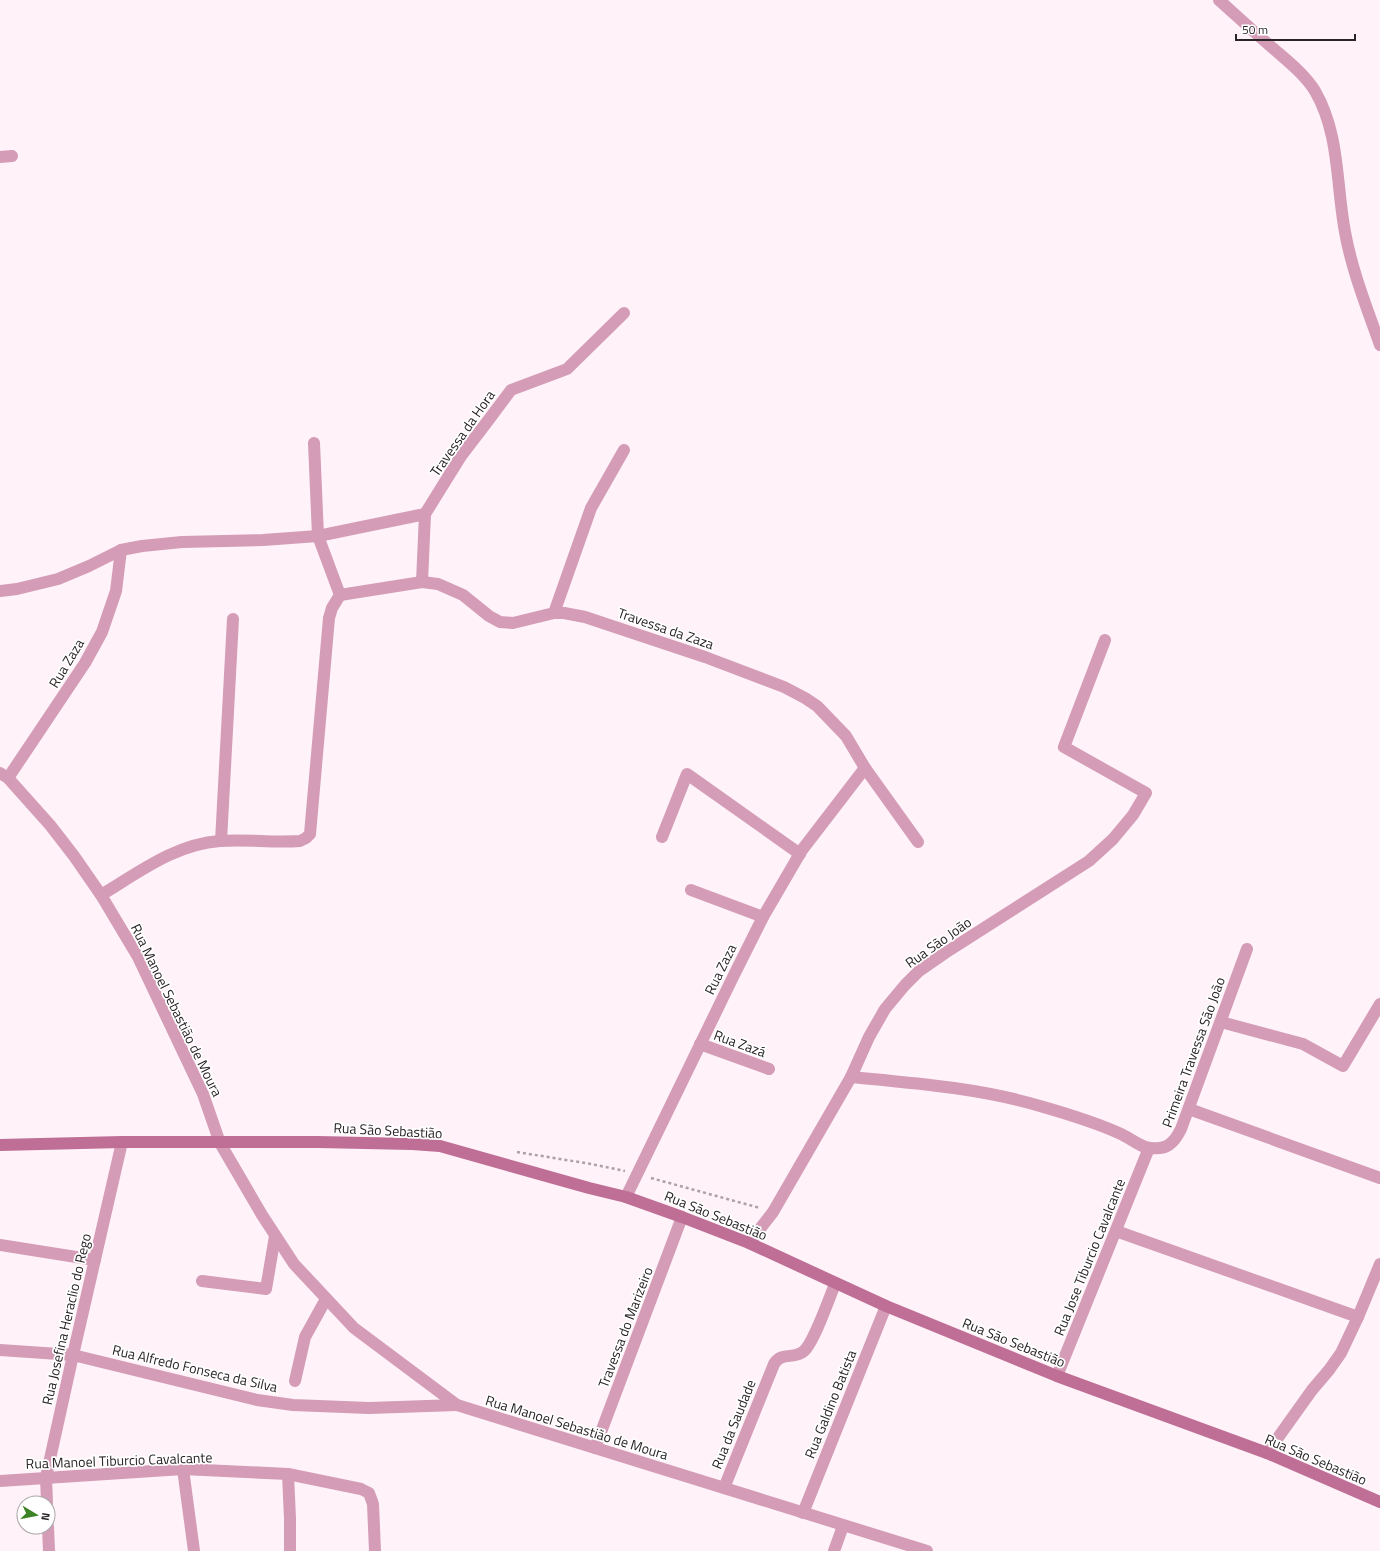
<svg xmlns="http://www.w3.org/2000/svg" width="1380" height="1551" viewBox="0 0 1380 1551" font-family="'Titillium Web',sans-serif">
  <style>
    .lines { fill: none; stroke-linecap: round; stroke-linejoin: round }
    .path { stroke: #aba1a6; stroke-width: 2.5; stroke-dasharray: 3 3; stroke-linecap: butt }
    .street { stroke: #d49cb6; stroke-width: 12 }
    .secondary { stroke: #bf6e96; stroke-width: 12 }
    .labels { text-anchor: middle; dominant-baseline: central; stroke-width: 3.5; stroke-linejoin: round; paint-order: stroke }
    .street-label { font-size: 14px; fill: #292426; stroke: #fff }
  </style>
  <rect width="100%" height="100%" fill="#fff2f8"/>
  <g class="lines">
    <!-- path -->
    <g class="path">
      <polyline points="517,1152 591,1164 625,1171"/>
      <polyline points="651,1178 760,1208"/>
    </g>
    <!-- street -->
    <g class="street">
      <path d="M1219,0C1238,17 1256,34 1275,50C1290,63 1305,75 1315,91C1340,134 1336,185 1345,232C1352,271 1367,308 1380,345"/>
      <polyline points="0,157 12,156"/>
      <polyline points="314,443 318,536 340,595"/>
      <polyline points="422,582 425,514 461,456 487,422 511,390 567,369 624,313"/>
      <polyline points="0,591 17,589 58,579 89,566 121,550 142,546 182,542 263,540 318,536 425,514"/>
      <polyline points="340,595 422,582 438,584 463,595 489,616 500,622 513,623 554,613 564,613 585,617 705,657 784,687 805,698 817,706 846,736 865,768 918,842"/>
      <polyline points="554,613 591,508 624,450"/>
      <polyline points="0,773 8,778 50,825 74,856 101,895 138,957 203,1094 220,1143 262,1215 294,1264 354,1328 457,1405 927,1551"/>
      <polyline points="8,778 85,663 102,632 116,591 121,550"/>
      <polyline points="662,837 687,774 800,854"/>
      <polyline points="221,841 233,619"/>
      <polyline points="691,890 763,917"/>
      <path d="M101,895C138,873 175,844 220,841C246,839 273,843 300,841L306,838L310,834L329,618L332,608L340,595"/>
      <polyline points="1221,1022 1303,1044 1343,1066 1380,1004"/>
      <polyline points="700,1044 769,1069"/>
      <path d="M851,1077C913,1083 980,1088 1040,1106C1068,1114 1095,1122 1121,1134C1130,1138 1141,1148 1151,1148C1167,1150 1174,1143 1181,1129L1247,949"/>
      <polyline points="1189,1109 1380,1178"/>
      <polyline points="626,1197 733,977 763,917 802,850 865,768"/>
      <polyline points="1116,1231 1358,1317"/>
      <polyline points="749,1243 773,1212 851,1077 869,1037 885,1009 905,985 919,971 945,953 1089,861 1113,839 1133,815 1146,793 1064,747 1105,640"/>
      <polyline points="0,1245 95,1260"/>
      <polyline points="202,1281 266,1289 275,1236"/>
      <polyline points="0,1350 73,1355 257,1400 293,1405 369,1408 457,1405"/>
      <polyline points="1057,1376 1149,1148"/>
      <polyline points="295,1381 305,1337 326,1299"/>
      <polyline points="595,1448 682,1217"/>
      <polyline points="1267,1453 1312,1390 1329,1370 1341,1353 1358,1317 1380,1264"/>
      <polyline points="183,1469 194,1551"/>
      <polyline points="288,1474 290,1519 290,1551"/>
      <polyline points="0,1481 183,1469 288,1474 361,1489 369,1493 373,1504 375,1551"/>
      <path d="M724,1488L774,1364C782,1351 794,1360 804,1351C814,1342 829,1299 835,1284"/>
      <polyline points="47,1503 46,1477 73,1355 122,1142"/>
      <polyline points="803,1513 886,1306"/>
      <polyline points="48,1527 49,1551"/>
      <polyline points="834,1551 843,1526"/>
    </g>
    <!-- secondary -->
    <polyline class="secondary" points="0,1145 122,1142 318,1142 412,1144 440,1146 589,1188 626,1197 682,1217 749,1243 886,1306 1057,1376 1267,1453 1380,1502"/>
  </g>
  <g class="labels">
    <!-- street labels -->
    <g class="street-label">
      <text transform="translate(462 433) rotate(-55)">Travessa da Hora</text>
      <text transform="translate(666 628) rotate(19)">Travessa da Zaza</text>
      <text transform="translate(66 663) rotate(-59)">Rua Zaza</text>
      <text transform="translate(938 942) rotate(-35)">Rua São João</text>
      <text transform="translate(720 969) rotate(-64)">Rua Zaza</text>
      <text transform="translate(177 1010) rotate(64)">Rua Manoel Sebastião de Moura</text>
      <text transform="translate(740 1043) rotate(20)">Rua Zazá</text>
      <text transform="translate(1193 1052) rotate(-70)">Primeira Travessa São João</text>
      <text transform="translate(388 1130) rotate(3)">Rua São Sebastião</text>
      <text transform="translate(716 1215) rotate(22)">Rua São Sebastião</text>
      <text transform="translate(1089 1257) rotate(-68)">Rua Jose Tiburcio Cavalcante</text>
      <text transform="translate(66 1319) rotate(-77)">Rua Josefina Heraclio do Rego</text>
      <text transform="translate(625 1327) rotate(-69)">Travessa do Marizeiro</text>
      <text transform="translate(1014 1342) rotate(22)">Rua São Sebastião</text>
      <text transform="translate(195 1368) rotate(13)">Rua Alfredo Fonseca da Silva</text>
      <text transform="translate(830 1404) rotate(-68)">Rua Galdino Batista</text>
      <text transform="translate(733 1424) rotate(-68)">Rua da Saudade</text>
      <text transform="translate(577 1427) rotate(17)">Rua Manoel Sebastião de Moura</text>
      <text transform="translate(1316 1459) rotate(23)">Rua São Sebastião</text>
      <text transform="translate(119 1460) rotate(-2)">Rua Manoel Tiburcio Cavalcante</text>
    </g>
  </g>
  <!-- north arrow -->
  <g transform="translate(36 1515) rotate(100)"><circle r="19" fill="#ffffff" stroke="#a9a7a8"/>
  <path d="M0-3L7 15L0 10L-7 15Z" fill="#3c8328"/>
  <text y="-6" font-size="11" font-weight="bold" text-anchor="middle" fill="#292426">N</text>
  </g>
  <!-- scale -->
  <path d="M1236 34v6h119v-6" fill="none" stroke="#292426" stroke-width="2"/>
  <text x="1242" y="34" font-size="12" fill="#292426" stroke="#ffffff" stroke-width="3" paint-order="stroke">50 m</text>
</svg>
